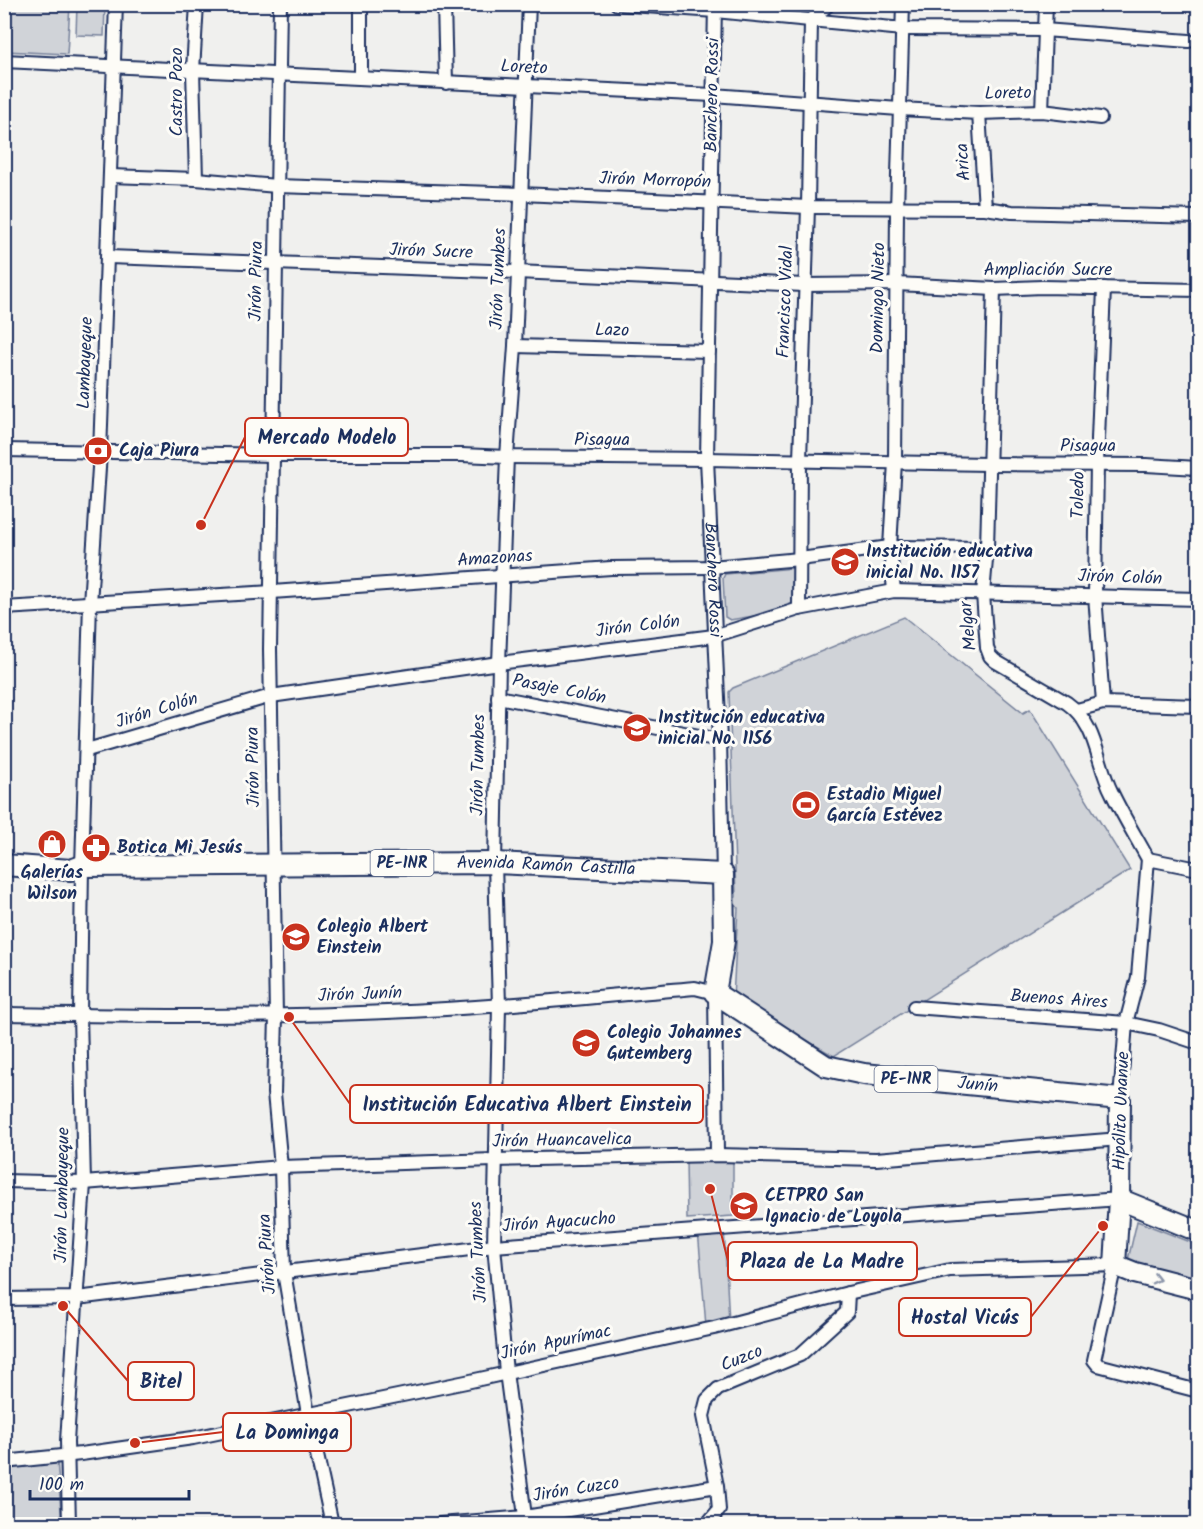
<svg xmlns="http://www.w3.org/2000/svg" width="1203" height="1529" viewBox="0 0 1203 1529" font-family="Kalam,sans-serif">
  <style>
    .green { fill: #d0d3d8; stroke: #76819b; stroke-width: 1.5 }
    .lines { fill: none; stroke-linecap: round; stroke-linejoin: round }
    .minor-casing { stroke: #1b2f5e; stroke-width: 16 }
    .primary-casing { stroke: #1b2f5e; stroke-width: 24 }
    .minor { stroke: #fdfcf7; stroke-width: 12 }
    .primary { stroke: #fdfcf7; stroke-width: 20 }
    .oneway { stroke: #8c96aa }
    .labels { text-anchor: middle; dominant-baseline: central; stroke-width: 6; stroke-linejoin: round; paint-order: stroke }
    .shield { fill: #fdfcf7; stroke: #5f6c8c; stroke-width: 1.5 }
    .shield-label { font-size: 16px; font-weight: bold; fill: #1b2f5e }
    .street-label { font-size: 18px; fill: #1b2f5e; stroke: #fdfcf7 }
    .poi-label { font-size: 18px; font-weight: bold; fill: #1b2f5e; stroke: #fdfcf7; text-anchor: start }
    .leader { fill: none; stroke: #c8321e; stroke-width: 2 }
    .callout-dot { fill: #c8321e; stroke: #fdfcf7; stroke-width: 2 }
    .callout { fill: #fdfcf7; stroke: #c8321e; stroke-width: 2 }
    .callout-label { font-size: 20px; text-anchor: middle; font-weight: bold; fill: #1b2f5e }
  </style>
  <rect width="100%" height="100%" fill="#f0f0ee"/>
  <filter id="ink" filterUnits="userSpaceOnUse"><feTurbulence type="fractalNoise" baseFrequency=".0167" numOctaves="2"/><feDisplacementMap in="SourceGraphic" scale="12" xChannelSelector="R" yChannelSelector="G"/><feConvolveMatrix kernelMatrix="1 2 1 2 8 2 1 2 1" color-interpolation-filters="sRGB"/></filter>
  <g filter="url(#ink)">
    <!-- green -->
    <g class="green">
      <polygon points="7,5 70,5 67,54 5,51"/>
      <polygon points="77,5 105,5 104,36 76,35"/>
      <polygon points="794,568 794,609 730,620 725,617 723,578 725,574"/>
      <polygon points="904,617 1023,713 1030,709 1130,870 834,1056 733,998 738,908 732,900 736,897 729,692 733,688"/>
      <polygon points="686,1159 733,1161 733,1216 687,1219"/>
      <polygon points="1137,1221 1198,1245 1198,1279 1128,1260"/>
      <polygon points="724,1228 729,1323 706,1326 698,1230"/>
      <polygon points="57,1460 62,1524 5,1524 4,1462"/>
    </g>
    <g class="lines">
      <!-- minor casing -->
      <g class="minor-casing">
        <g id="minor">
          <polyline points="280,4 270,649 276,1016 274,1093 281,1167 284,1272 308,1414 332,1524"/>
          <polyline points="444,4 446,83"/>
          <polyline points="617,4 715,11 903,29 1044,30 1189,41"/>
          <path id="s1" d="M715,4L707,459L720,740L723,874"/>
          <polyline points="4,61 713,95 899,109 979,113 1042,111 1100,118"/>
          <polyline points="361,78 361,4"/>
          <polyline points="1042,111 1046,4"/>
          <polyline points="979,113 985,208"/>
          <polyline points="110,176 196,179 277,186 521,194 808,207 985,208 1012,212 1198,217"/>
          <polyline points="196,179 193,70 197,4"/>
          <polyline points="109,257 517,272 804,285 897,284 994,289 1042,287 1198,290"/>
          <path d="M994,289L987,548L983,594L987,648L990,656L995,661L1067,703C1098,725 1096,763 1112,793C1123,816 1136,837 1148,859"/>
          <polyline points="515,346 709,351"/>
          <polyline points="4,450 274,455 462,455 507,457 707,459 988,464 1146,465 1198,468"/>
          <polyline points="894,591 890,547 895,462 897,209 903,4"/>
          <polyline points="4,608 272,592 611,568 711,567 800,559 890,547 987,548"/>
          <polyline points="799,609 800,460 808,207 811,20 829,4"/>
          <polyline points="498,697 720,740"/>
          <polyline points="1103,703 1095,595 1097,464 1104,288"/>
          <polyline points="1077,710 1103,703 1198,706"/>
          <polyline points="87,750 271,696 499,663 714,636 799,609 894,591 1198,599"/>
          <polyline points="1148,859 1198,869"/>
          <polyline points="914,1007 1126,1023 1159,1030 1198,1043"/>
          <path d="M4,1014C132,1016 259,1018 387,1012C490,1008 592,997 695,988L715,993L717,1155"/>
          <polyline points="1120,1099 1126,1023 1138,977 1148,859"/>
          <polyline points="4,1181 84,1183 281,1167 494,1160 717,1155 876,1159 1120,1139"/>
          <polyline points="4,1299 77,1298 494,1246 1119,1199"/>
          <polyline points="4,1462 81,1454 193,1438 466,1382 714,1328 848,1293 950,1270 1115,1265 1094,1360 1098,1365 1198,1391"/>
          <polyline points="69,1524 67,1441 84,1183 80,1015 82,866 90,603 100,453 116,4"/>
          <polyline points="440,1524 525,1517 717,1486"/>
          <polyline points="526,1524 506,1372 494,1246 499,1006 495,863 499,663 507,457 515,346 529,4"/>
          <polyline points="707,1524 719,1510 717,1486 703,1416 707,1400 718,1389 800,1355 847,1312 848,1293"/>
        </g>
      </g>
      <!-- primary casing -->
      <g class="primary-casing">
        <g id="primary">
          <path id="s2" d="M4,865L71,870L82,866L495,863L723,874L724,941L715,993L826,1066L864,1074L1120,1099L1119,1199L1115,1265L1135,1273L1198,1289"/>
          <polyline points="1119,1199 1198,1231"/>
        </g>
      </g>
      <!-- minor -->
      <use href="#minor" class="minor"/>
      <!-- primary -->
      <use href="#primary" class="primary"/>
    </g>
    <!-- one-way arrows -->
    <defs><path id="oneway-chevron" d="M-2-3.5L2.5 0L-2 3.5" fill="none" stroke-width="1.6" stroke-linecap="round" stroke-linejoin="round" transform="scale(1.5)"/></defs>
    <use class="oneway" href="#oneway-chevron" transform="translate(1156 1279) rotate(14)"/>
  </g>
  <!-- icons -->
  <defs>
    <g id="bank-disc" transform="scale(1.5)"><circle r="9.5" fill="#c8321e" stroke="#fdfcf7"/><path d="M-6-4H6V4H-6ZM0-2.3a2.3 2.3 0 1 0 0 4.6a2.3 2.3 0 1 0 0-4.6Z" fill="#fff"/></g>
    <g id="school-disc" transform="scale(1.5)"><circle r="9.5" fill="#c8321e" stroke="#fdfcf7"/><path d="M0-5L7-2L0 1L-7-2ZM-4 1L0 2.5L4 1V4Q0 6-4 4Z" fill="#fff"/></g>
    <g id="stadium-disc" transform="scale(1.5)"><circle r="9.5" fill="#c8321e" stroke="#fdfcf7"/><path d="M0-5a6.5 5 0 1 0 0 10a6.5 5 0 1 0 0-10ZM-3.5-1.8h7v3.6h-7Z" fill="#fff"/></g>
    <g id="shop-disc" transform="scale(1.5)"><circle r="9.5" fill="#c8321e" stroke="#fdfcf7"/><path d="M-5-2.5h2.3a2.7 3.5 0 0 1 5.4 0H5L5.5 6h-11ZM-1.5-2.5h3a1.5 2.3 0 0 0-3 0Z" fill="#fff"/></g>
    <g id="pharmacy-disc" transform="scale(1.5)"><circle r="9.5" fill="#c8321e" stroke="#fdfcf7"/><path d="M-2-6h4v4h4v4h-4v4h-4v-4h-4v-4h4Z" fill="#fff"/></g>
    <g id="university-disc" transform="scale(1.5)"><circle r="9.5" fill="#c8321e" stroke="#fdfcf7"/><path d="M0-5L7-2L0 1L-7-2ZM-4 1L0 2.5L4 1V4Q0 6-4 4Z" fill="#fff"/></g>
  </defs>
  <g fill-rule="evenodd">
    <use href="#bank-disc" x="98" y="451"/>
    <use href="#school-disc" x="845" y="562"/>
    <use href="#school-disc" x="637" y="728"/>
    <use href="#stadium-disc" x="806" y="805"/>
    <use href="#shop-disc" x="52" y="844"/>
    <use href="#pharmacy-disc" x="96" y="848"/>
    <use href="#school-disc" x="296" y="937"/>
    <use href="#school-disc" x="586" y="1043"/>
    <use href="#university-disc" x="744" y="1206"/>
  </g>
  <g class="labels">
    <!-- shield labels -->
    <g class="shield">
      <rect x="370.5" y="850" width="63" height="26" rx="4.5"/>
      <rect x="874.5" y="1066" width="63" height="26" rx="4.5"/>
    </g>
    <g class="shield-label">
      <text x="402" y="863">PE-1NR</text>
      <text x="906" y="1079">PE-1NR</text>
    </g>
    <!-- street labels -->
    <g class="street-label">
      <text transform="translate(524 68) rotate(3)">Loreto</text>
      <text transform="translate(177 92) rotate(-90)">Castro Pozo</text>
      <text transform="translate(1008 94) rotate(-1)">Loreto</text>
      <text transform="translate(713 95) rotate(-89)">Banchero Rossi</text>
      <text transform="translate(964 162) rotate(-94)">Arica</text>
      <text transform="translate(655 181) rotate(2)">Jirón Morropón</text>
      <text transform="translate(431 252) rotate(2)">Jirón Sucre</text>
      <text x="1048" y="270">Ampliación Sucre</text>
      <text transform="translate(499 279) rotate(-88)">Jirón Tumbes</text>
      <text transform="translate(257 281) rotate(-89)">Jirón Piura</text>
      <text transform="translate(879 298) rotate(-89)">Domingo Nieto</text>
      <text transform="translate(786 302) rotate(-88)">Francisco Vidal</text>
      <text transform="translate(612 331) rotate(1)">Lazo</text>
      <text transform="translate(86 363) rotate(-88)">Lambayeque</text>
      <text x="602" y="440">Pisagua</text>
      <text x="1088" y="446">Pisagua</text>
      <text transform="translate(1079 495) rotate(-89)">Toledo</text>
      <text transform="translate(495 559) rotate(-4)">Amazonas</text>
      <text transform="translate(1120 578) rotate(2)">Jirón Colón</text>
      <text stroke="none"><textPath href="#s1" startOffset="576">Banchero Rossi</textPath></text>
      <text transform="translate(969 626) rotate(-96)">Melgar</text>
      <text transform="translate(638 627) rotate(-7)">Jirón Colón</text>
      <text transform="translate(559 690) rotate(11)">Pasaje Colón</text>
      <text transform="translate(157 711) rotate(-17)">Jirón Colón</text>
      <text transform="translate(479 765) rotate(-89)">Jirón Tumbes</text>
      <text transform="translate(254 767) rotate(-91)">Jirón Piura</text>
      <text stroke="none"><textPath href="#s2" startOffset="543">Avenida Ramón Castilla</textPath></text>
      <text transform="translate(360 995) rotate(-2)">Jirón Junín</text>
      <text transform="translate(1059 1000) rotate(4)">Buenos Aires</text>
      <text stroke="none"><textPath href="#s2" startOffset="1126">Junín</textPath></text>
      <text transform="translate(1122 1111) rotate(-88)">Hipólito Unanue</text>
      <text transform="translate(562 1141) rotate(-1)">Jirón Huancavelica</text>
      <text transform="translate(63 1195) rotate(-89)">Jirón Lambayeque</text>
      <text transform="translate(559 1223) rotate(-4)">Jirón Ayacucho</text>
      <text transform="translate(479 1252) rotate(-93)">Jirón Tumbes</text>
      <text transform="translate(268 1254) rotate(-94)">Jirón Piura</text>
      <text transform="translate(556 1343) rotate(-12)">Jirón Apurímac</text>
      <text transform="translate(742 1359) rotate(-22)">Cuzco</text>
      <text transform="translate(576 1490) rotate(-9)">Jirón Cuzco</text>
    </g>
    <!-- poi labels -->
    <g class="poi-label">
      <text x="119" y="451">Caja Piura</text>
      <text x="866" y="552">Institución educativa<tspan x="866" dy="21">inicial No. 1157</tspan></text>
      <text x="658" y="718">Institución educativa<tspan x="658" dy="21">inicial No. 1156</tspan></text>
      <text x="827" y="795">Estadio Miguel<tspan x="827" dy="21">García Estévez</tspan></text>
      <text x="117" y="848">Botica Mi Jesús</text>
      <text x="52" y="873" text-anchor="middle">Galerías<tspan x="52" dy="21">Wilson</tspan></text>
      <text x="317" y="927">Colegio Albert<tspan x="317" dy="21">Einstein</tspan></text>
      <text x="607" y="1033">Colegio Johannes<tspan x="607" dy="21">Gutemberg</tspan></text>
      <text x="765" y="1196">CETPRO San<tspan x="765" dy="21">Ignacio de Loyola</tspan></text>
    </g>
  </g>
  <!-- callouts -->
  <path class="leader" d="M201 525L245 437M289 1017L350 1104M710 1189L728 1261M1103 1226L1031 1317M63 1306L128 1381M135 1443L223 1432"/>
  <g class="callout-dot">
    <circle cx="201" cy="525" r="6"/>
    <circle cx="289" cy="1017" r="6"/>
    <circle cx="710" cy="1189" r="6"/>
    <circle cx="1103" cy="1226" r="6"/>
    <circle cx="63" cy="1306" r="6"/>
    <circle cx="135" cy="1443" r="6"/>
  </g>
  <g class="callout">
    <rect x="245" y="418" width="163" height="38" rx="6"/>
    <rect x="350" y="1085" width="353" height="38" rx="6"/>
    <rect x="728" y="1242" width="189" height="38" rx="6"/>
    <rect x="899" y="1298" width="132" height="38" rx="6"/>
    <rect x="128" y="1362" width="66" height="38" rx="6"/>
    <rect x="223" y="1413" width="128" height="38" rx="6"/>
  </g>
  <g class="callout-label">
    <text x="327" y="444">Mercado Modelo</text>
    <text x="527" y="1111">Institución Educativa Albert Einstein</text>
    <text x="822" y="1268">Plaza de La Madre</text>
    <text x="965" y="1324">Hostal Vicús</text>
    <text x="161" y="1388">Bitel</text>
    <text x="287" y="1439">La Dominga</text>
  </g>
  <!-- margin -->
  <rect width="1203" height="1529" fill="none" stroke="#fdfcf7" stroke-width="24"/>
  <rect x="12" y="12" width="1179" height="1505" fill="none" stroke="#1b2f5e" stroke-width="2" filter="url(#ink)"/>
  <!-- scale -->
  <path d="M30 1490v9h159v-9" fill="none" stroke="#1b2f5e" stroke-width="3"/>
  <text x="39" y="1490" font-size="18" fill="#1b2f5e" stroke="#fdfcf7" stroke-width="4.5" paint-order="stroke">100 m</text>
</svg>
